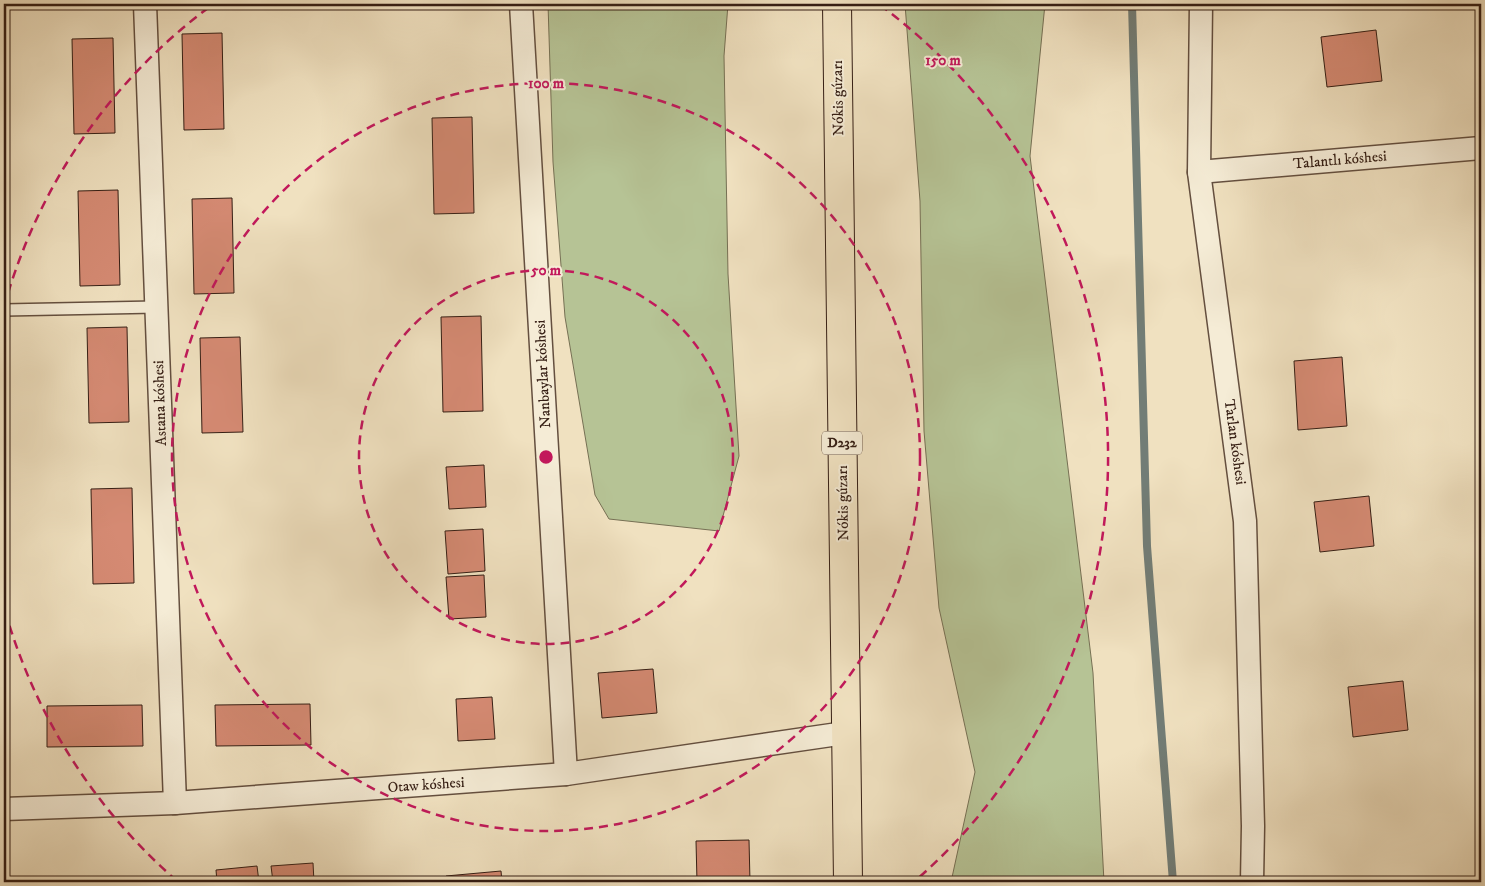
<svg xmlns="http://www.w3.org/2000/svg" width="1485" height="886" viewBox="0 0 1485 886" font-family="'IM FELL DW Pica',serif">
  <style>
    .green { fill: #b6c395; stroke: #767054 }
    .lines { fill: none; stroke-linecap: round; stroke-linejoin: round }
    .stream { stroke: #727d76; stroke-width: 8 }
    .building { fill: #d58a73; stroke: #351e14 }
    .service-casing { stroke: #644f3f; stroke-width: 14 }
    .minor-casing { stroke: #644f3f; stroke-width: 25 }
    .primary-casing { stroke: #351e14; stroke-width: 30 }
    .service { stroke: #f5ecd6; stroke-width: 11 }
    .minor { stroke: #f5ecd6; stroke-width: 22 }
    .primary { stroke: #f0e1c0; stroke-width: 28 }
    .ring { fill: none; stroke: #c2185b; stroke-width: 2.5; stroke-dasharray: 9 6 }
    .labels { text-anchor: middle; dominant-baseline: central; stroke-width: 4; stroke-linejoin: round; paint-order: stroke }
    .shield { fill: #f5ecd6; stroke: #6f5c4e; stroke-width: 1 }
    .shield-label { font-size: 14px; font-weight: bold; fill: #351e14 }
    .street-label { font-size: 15px; fill: #351e14; stroke: #f5ecd6 }
    .centre { fill: #c2185b; stroke: #f5ecd6; stroke-width: 2.5 }
    .ring-label { font-size: 15px; text-anchor: middle; font-weight: bold; fill: #c2185b; stroke: #f5ecd6; stroke-width: 4; stroke-linejoin: round; paint-order: stroke }
  </style>
  <rect width="100%" height="100%" fill="#f0e1c0"/>
  <filter id="stains"><feTurbulence type="fractalNoise" baseFrequency=".004" numOctaves="4"/><feColorMatrix values="0 0 0 0 .2 0 0 0 0 .09 0 0 0 0 .02 0 0 0 .5 -.17"/></filter>
  <radialGradient id="worn" r=".72"><stop offset=".6" stop-color="#630" stop-opacity="0"/><stop offset="1" stop-color="#630" stop-opacity=".3"/></radialGradient>
  <!-- green -->
  <g class="green">
    <polygon points="548,4 728,4 724,56 728,274 739,456 719,531 609,519 595,495 565,317 553,162"/>
    <polygon points="905,4 1045,4 1030,156 1093,673 1104,882 951,882 975,772 939,608 924,431 920,201"/>
  </g>
  <g class="lines">
    <!-- stream -->
    <polyline class="stream" points="1132,4 1147,546 1173,882"/>
  </g>
  <!-- building -->
  <g class="building">
    <polygon points="1376,30 1382,81 1327,87 1321,37"/>
    <polygon points="222,33 224,129 184,130 182,34"/>
    <polygon points="113,38 115,133 74,134 72,39"/>
    <polygon points="472,117 474,213 434,214 432,118"/>
    <polygon points="118,190 120,285 80,286 78,191"/>
    <polygon points="232,198 234,293 194,294 192,199"/>
    <polygon points="481,316 483,411 443,412 441,317"/>
    <polygon points="127,327 129,422 89,423 87,328"/>
    <polygon points="240,337 243,432 202,433 200,338"/>
    <polygon points="1342,357 1347,426 1298,430 1294,361"/>
    <polygon points="484,465 486,507 449,509 446,467"/>
    <polygon points="132,488 134,583 93,584 91,489"/>
    <polygon points="1369,496 1374,546 1320,552 1314,502"/>
    <polygon points="483,529 485,571 448,574 445,531"/>
    <polygon points="484,575 486,617 449,619 446,577"/>
    <polygon points="653,669 657,713 602,718 598,673"/>
    <polygon points="1403,681 1408,730 1353,737 1348,687"/>
    <polygon points="492,697 495,739 458,741 456,699"/>
    <polygon points="310,704 311,745 216,746 215,705"/>
    <polygon points="142,705 143,746 47,747 47,706"/>
    <polygon points="749,840 750,882 697,882 696,841"/>
    <polygon points="313,863 314,882 273,882 271,866"/>
    <polygon points="257,866 259,882 217,882 216,870"/>
    <polygon points="501,871 502,882 447,882 446,876"/>
    <polygon points="1391,878 1392,882 1351,882"/>
  </g>
  <g class="lines">
    <!-- service casing -->
    <g class="service-casing">
      <polyline id="service" points="4,310 156,307"/>
    </g>
    <!-- minor casing -->
    <g class="minor-casing">
      <g id="minor">
        <polyline points="145,4 175,803"/>
        <polyline points="521,4 566,774"/>
        <polyline points="1201,4 1199,172 1245,521 1253,826 1252,882"/>
        <polyline points="1199,172 1481,148"/>
        <polyline points="4,809 175,803 566,774 845,733"/>
      </g>
    </g>
    <!-- primary casing -->
    <g class="primary-casing">
      <polyline id="primary" points="837,4 848,882"/>
    </g>
    <!-- service -->
    <use href="#service" class="service"/>
    <!-- minor -->
    <use href="#minor" class="minor"/>
    <!-- primary -->
    <use href="#primary" class="primary"/>
  </g>
  <!-- distance rings -->
  <g class="ring">
    <circle cx="546" cy="457" r="187"/>
    <circle cx="546" cy="457" r="374"/>
    <path d="M177 881A562 562 0 0 1 4 607M4 307A562 562 0 0 1 212 5M880 5A562 562 0 0 1 915 881"/>
  </g>
  <g class="labels">
    <!-- shield labels -->
    <rect class="shield" x="822" y="431.5" width="40" height="23" rx="4"/>
    <g class="shield-label">
      <text x="842" y="443">D232</text>
    </g>
    <!-- street labels -->
    <g class="street-label">
      <text transform="translate(838 98) rotate(-91)">Nókis gúzarı</text>
      <text transform="translate(1340 160) rotate(-5)">Talantlı kóshesi</text>
      <text transform="translate(543 374) rotate(-93)">Nanbaylar kóshesi</text>
      <text transform="translate(160 403) rotate(-92)">Astana kóshesi</text>
      <text transform="translate(1235 442) rotate(82)">Tarlan kóshesi</text>
      <text transform="translate(843 503) rotate(-91)">Nókis gúzarı</text>
      <text transform="translate(426 785) rotate(-4)">Otaw kóshesi</text>
    </g>
  </g>
  <circle cx="546" cy="457" r="8" class="centre"/>
  <g class="ring-label">
    <text x="943" y="65">150 m</text>
    <text x="546" y="88">100 m</text>
    <text x="546" y="275">50 m</text>
  </g>
  <!-- margin -->
  <rect width="1485" height="886" fill="none" stroke="#f0e1c0" stroke-width="20"/>
  <rect x="5" y="5" width="1475" height="876" fill="none" stroke="#351e14" stroke-width="2.5"/>
  <rect x="10" y="10" width="1465" height="866" fill="none" stroke="#351e14"/>
  <rect width="100%" height="100%" filter="url(#stains)"/>
  <rect width="100%" height="100%" fill="url(#worn)"/>
</svg>
